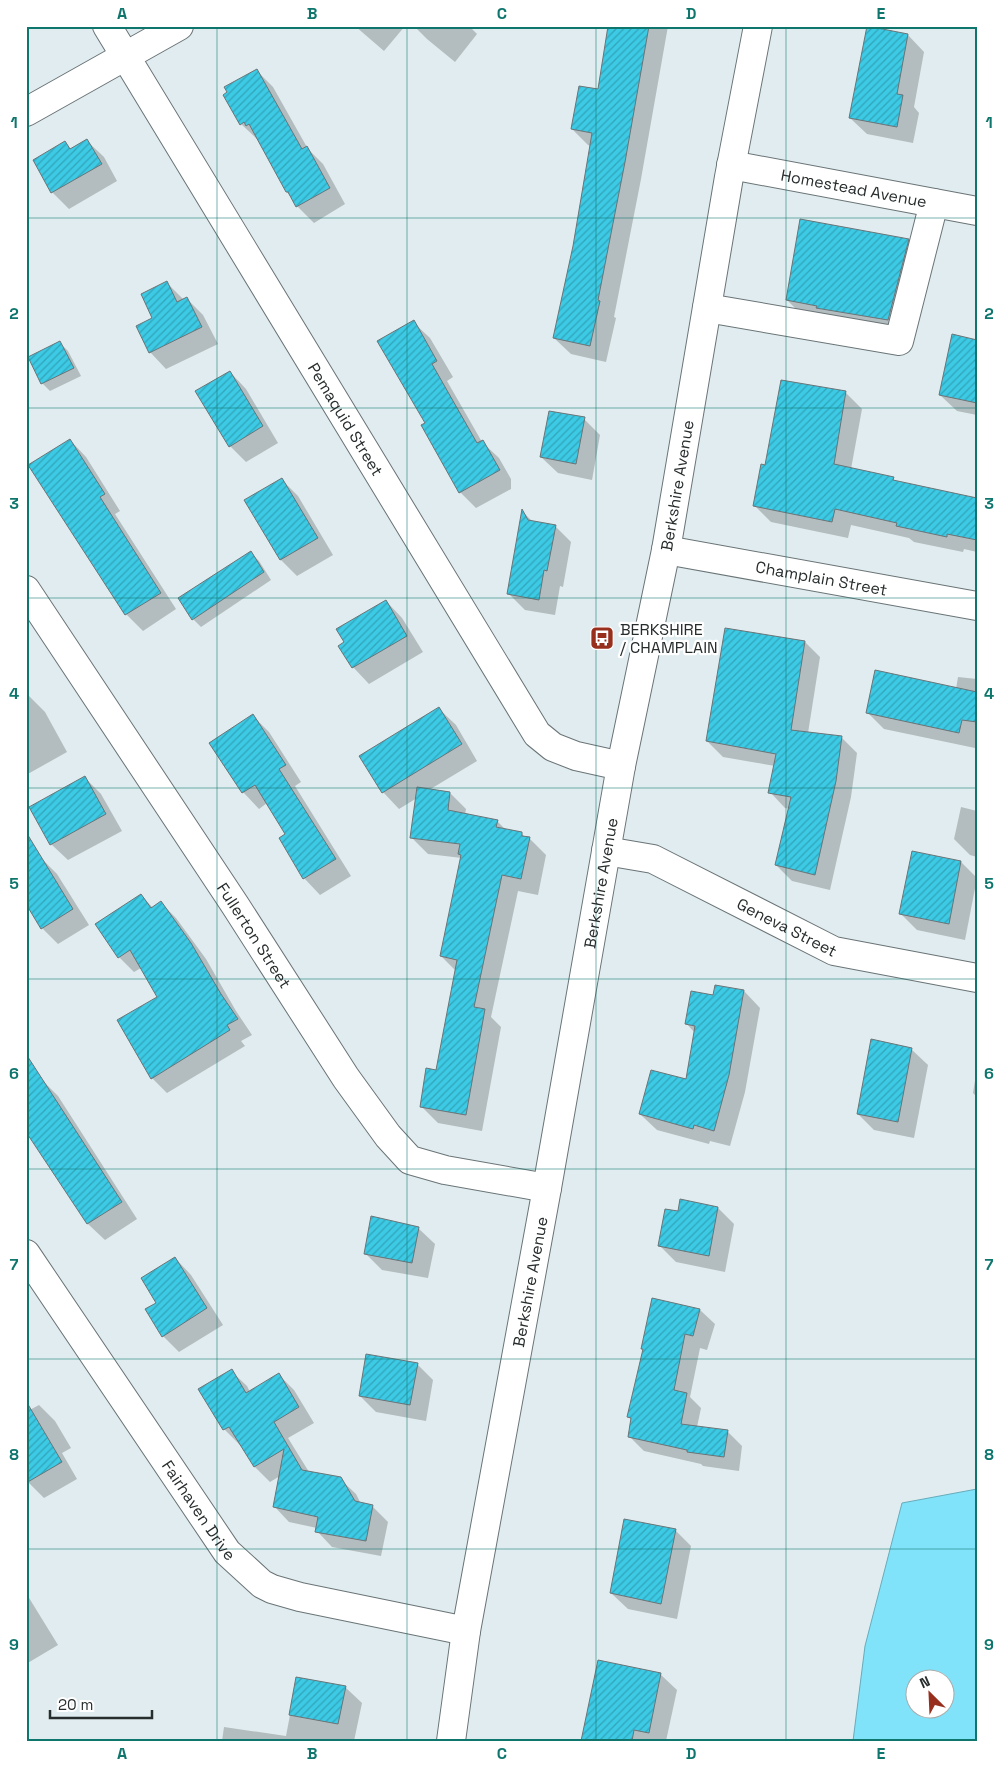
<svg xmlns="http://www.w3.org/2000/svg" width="1003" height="1767" viewBox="0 0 1003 1767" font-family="'Space Grotesk',sans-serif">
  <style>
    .water { fill: #80e3f9; stroke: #65acbc; fill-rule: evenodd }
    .shadow { fill: #0003 }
    .building { fill: url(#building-hatch); stroke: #6a7477 }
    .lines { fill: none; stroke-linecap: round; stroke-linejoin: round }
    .minor-casing { stroke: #6a7477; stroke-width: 30 }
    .major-casing { stroke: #6a7477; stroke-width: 30 }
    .minor { stroke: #fff; stroke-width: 28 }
    .major { stroke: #fff; stroke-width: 28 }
    .grid { fill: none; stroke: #0f766e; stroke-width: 1; stroke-opacity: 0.55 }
    .labels { text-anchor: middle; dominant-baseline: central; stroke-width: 4.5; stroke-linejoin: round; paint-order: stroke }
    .street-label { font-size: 16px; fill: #272c2d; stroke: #fff }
    .poi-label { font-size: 16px; fill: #272c2d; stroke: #fff; text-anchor: start }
    .neatline { fill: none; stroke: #0f766e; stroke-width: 2 }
    .grid-label { font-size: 16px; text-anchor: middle; font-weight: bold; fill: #0f766e }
  </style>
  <defs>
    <pattern id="building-hatch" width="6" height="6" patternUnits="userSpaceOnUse" patternTransform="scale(1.25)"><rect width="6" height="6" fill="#3ccae5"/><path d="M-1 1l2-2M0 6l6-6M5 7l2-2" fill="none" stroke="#32a4ba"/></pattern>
  </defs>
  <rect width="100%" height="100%" fill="#e0ecef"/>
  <!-- water -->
  <path class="water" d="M977,1489V1741H853L865,1646L902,1503ZM916,1680H946V1710H916Z"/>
  <!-- shadow -->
  <g class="shadow">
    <polygon points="355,26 405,26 384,51"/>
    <polygon points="414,26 469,26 477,34 455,62 427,39"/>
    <polygon points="610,26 668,26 641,179 614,317 616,318 606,362 571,354 554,338 574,247 591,146 588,145 572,129 599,90"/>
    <polygon points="868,28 908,35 924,52 914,107 919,113 913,143 867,134 850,118"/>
    <polygon points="257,71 273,87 308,149 323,164 345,204 314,223 297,206 287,192 258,140 241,124"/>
    <polygon points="977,118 977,132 975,130"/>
    <polygon points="87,141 104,157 117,181 69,209 52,192 65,143 72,150"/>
    <polygon points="908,240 932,264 911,344 811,324 787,300"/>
    <polygon points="167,283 184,300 187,299 203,315 218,344 166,369 150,352 154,318"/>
    <polygon points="413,322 430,338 453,377 447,381 482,442 499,458 511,479 511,489 476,508 460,492 427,423"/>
    <polygon points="977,341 977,415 957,411 940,395"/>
    <polygon points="60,343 68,351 81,376 50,391 42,383"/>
    <polygon points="230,372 246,389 278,443 246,462 230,446"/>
    <polygon points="845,392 862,409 851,469 893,479 897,482 977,499 977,552 964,549 963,552 914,542 909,538 851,525 848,538 771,522 755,506 766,467"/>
    <polygon points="584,419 600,435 592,480 558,473 541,457"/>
    <polygon points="70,440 86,457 120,511 115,514 176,609 143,631 126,614 29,466"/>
    <polygon points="281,479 298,496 333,555 297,576 281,560 246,501"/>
    <polygon points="523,512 533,522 555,526 571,542 563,587 560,586 555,615 525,610 508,593"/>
    <polygon points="251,553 259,561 271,580 201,627 193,619"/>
    <polygon points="386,601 402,618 423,652 369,684 353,667"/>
    <polygon points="805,642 820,657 808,733 841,737 857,753 851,797 830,890 792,881 776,865 790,809 785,808 770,792 775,766 723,757 707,741"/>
    <polygon points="958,677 977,679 977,742 975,748 884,729 868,713 956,689"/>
    <polygon points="29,696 45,712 67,752 26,775 26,697"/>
    <polygon points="439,709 456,725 477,761 429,790 450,793 466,809 465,815 497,821 506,830 522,834 526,838 529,838 546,855 538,895 518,891 491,1017 501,1027 482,1131 438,1123 422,1107 437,1071 456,971 441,956 462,858 428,854 412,838 417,798 399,809 383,792"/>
    <polygon points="253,716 269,732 301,782 295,786 351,876 320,895 304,878 286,835 267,803 259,809 243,792"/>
    <polygon points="85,778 101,794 122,831 68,860 51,844"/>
    <polygon points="961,807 977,811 977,857 970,855 954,839"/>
    <polygon points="41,858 57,874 89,925 58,944 42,928"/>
    <polygon points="961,862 977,878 965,940 917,930 901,914"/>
    <polygon points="141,895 153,908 161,903 176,918 206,959 236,1011 252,1035 241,1041 245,1046 167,1093 152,1078 159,998 141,968 134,972 119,957"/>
    <polygon points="716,986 744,991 760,1008 745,1092 730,1146 710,1141 709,1144 657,1130 640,1114 687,1081 695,1033 686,1023 714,996"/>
    <polygon points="911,1049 928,1065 914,1138 874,1130 858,1114"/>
    <polygon points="977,1068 977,1097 973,1093"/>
    <polygon points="42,1080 58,1096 137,1219 105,1240 88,1224 26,1130"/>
    <polygon points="718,1208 734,1224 725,1272 676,1262 660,1246 679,1213"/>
    <polygon points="418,1228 435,1244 428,1278 382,1270 365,1253"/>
    <polygon points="175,1258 191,1275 223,1325 179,1352 163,1336 158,1303"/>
    <polygon points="653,1300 700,1310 715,1324 707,1350 700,1348 690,1397 701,1408 697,1427 727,1431 742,1446 739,1471 703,1466 701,1464 644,1451 629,1436 632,1420 629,1417 644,1350 642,1349"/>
    <polygon points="417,1364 433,1380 426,1421 376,1412 360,1396"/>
    <polygon points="231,1371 247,1386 250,1392 279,1375 294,1390 314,1423 288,1438 309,1472 340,1479 356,1494 361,1504 372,1506 388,1522 381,1556 332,1547 317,1531 317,1528 289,1522 274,1506 280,1476 270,1482 255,1467 241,1444 240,1445 224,1429"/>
    <polygon points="39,1405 55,1421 71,1448 62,1453 77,1479 44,1498 28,1482 26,1412"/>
    <polygon points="675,1530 691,1546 677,1619 628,1609 611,1593"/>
    <polygon points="26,1593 58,1645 26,1664"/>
    <polygon points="660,1674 677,1690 666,1741 586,1741"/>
    <polygon points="297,1678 345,1687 362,1703 354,1741 222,1741 224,1727 286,1736"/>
  </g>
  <!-- building -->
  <g class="building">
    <polygon points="608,26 649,26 625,162 598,300 600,301 590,346 553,338 573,246 592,133 571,129 579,86 598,89"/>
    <polygon points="867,26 908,34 897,94 903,95 897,127 849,118"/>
    <polygon points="257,69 302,149 307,146 330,188 296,207 288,192 286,192 249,124 246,126 244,122 240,125 223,95 227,92 224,87"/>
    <polygon points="87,139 102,164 51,193 33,160 65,141 70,149"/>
    <polygon points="800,219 909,239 888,320 816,308 817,306 786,300"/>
    <polygon points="167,281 177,302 187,297 202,327 149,353 136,326 152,318 141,294"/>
    <polygon points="414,320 437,361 432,364 477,443 483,440 500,470 459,493 421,425 425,423 377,341"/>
    <polygon points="952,334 977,340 977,403 939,395"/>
    <polygon points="60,341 74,368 41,384 28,357"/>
    <polygon points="230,371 263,426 229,447 195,391"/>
    <polygon points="781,380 846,391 834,464 894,477 893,480 977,498 977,540 947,534 947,537 896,526 897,523 835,509 832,522 753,506 761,464 765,465"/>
    <polygon points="549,411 585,417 576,464 540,457"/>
    <polygon points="70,439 105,494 100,497 161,593 125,615 28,465"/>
    <polygon points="282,478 318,538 280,560 244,500"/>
    <polygon points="522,509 528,520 556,525 547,571 544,570 539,600 507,594"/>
    <polygon points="251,551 264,572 192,620 178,598"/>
    <polygon points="386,600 407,636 352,668 338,646 344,642 336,629"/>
    <polygon points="725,628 805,641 791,730 842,736 836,781 815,875 775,865 791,797 768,793 776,754 706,741"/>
    <polygon points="875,670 977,692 977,722 962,720 959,733 866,713"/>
    <polygon points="439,707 462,744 382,793 359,756"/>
    <polygon points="253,714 286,765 279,769 336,859 303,879 279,838 285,834 255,785 242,793 209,743"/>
    <polygon points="85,776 106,814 50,845 29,807"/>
    <polygon points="417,787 450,792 448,810 498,820 496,827 522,832 522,836 530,837 521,879 502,875 474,1007 485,1009 466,1115 420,1107 426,1068 436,1070 457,960 440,956 461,855 458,854 460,844 410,838"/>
    <polygon points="26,832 73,909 41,929 26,904"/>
    <polygon points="912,851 961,861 949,924 899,914"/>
    <polygon points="141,894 151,908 161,901 191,943 221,994 238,1019 227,1025 230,1030 151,1079 117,1020 157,997 130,950 118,958 95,924"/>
    <polygon points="715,985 744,990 729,1075 714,1131 694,1125 693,1129 639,1114 651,1070 686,1079 695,1026 685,1024 691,991 713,995"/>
    <polygon points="871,1039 912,1048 898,1122 857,1114"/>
    <polygon points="26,1054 122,1202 87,1224 26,1132"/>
    <polygon points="680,1199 718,1207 709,1256 658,1246 665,1209 678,1211"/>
    <polygon points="371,1216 419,1227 412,1263 364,1254"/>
    <polygon points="175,1257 207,1308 162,1337 145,1309 156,1303 141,1278"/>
    <polygon points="652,1298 700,1309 693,1336 685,1334 674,1390 687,1393 681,1424 728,1430 724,1457 687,1452 687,1450 628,1437 631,1418 627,1417 643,1349 641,1349"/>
    <polygon points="366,1354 418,1363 410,1405 359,1396"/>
    <polygon points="232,1369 246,1393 279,1373 299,1407 274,1422 302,1470 341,1477 355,1501 373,1505 366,1541 315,1532 318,1517 273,1507 284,1449 254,1467 229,1427 223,1430 198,1389"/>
    <polygon points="26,1401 62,1462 26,1483"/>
    <polygon points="624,1519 676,1529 661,1604 610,1593"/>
    <polygon points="598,1660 661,1673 649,1733 634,1730 632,1741 581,1741"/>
    <polygon points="296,1677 346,1686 338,1724 289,1715"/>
  </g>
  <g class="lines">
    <!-- minor casing -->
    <g class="minor-casing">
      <g id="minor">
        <path id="s1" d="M107,26L537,734L553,747L576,756L621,766"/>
        <polyline points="26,112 179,26"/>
        <path id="s2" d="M731,165L977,211"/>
        <polyline points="707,308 899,341 934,203"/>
        <path id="s3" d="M666,550L977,606"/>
        <path id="s4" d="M26,590L235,905L346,1078L388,1136L410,1160L445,1170L547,1188"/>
        <path id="s5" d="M606,851L653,859L834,951L977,978"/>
        <path id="s6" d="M26,1254L227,1552L262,1584L272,1589L300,1597L466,1631"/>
      </g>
    </g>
    <!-- major casing -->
    <g class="major-casing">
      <g id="major">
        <path id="s7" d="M451,1741L466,1631L547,1188L621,766L666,550L729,177L758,26"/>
      </g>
    </g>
    <!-- minor -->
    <use href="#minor" class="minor"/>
    <!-- major -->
    <use href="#major" class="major"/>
  </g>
  <!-- grid -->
  <path class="grid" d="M217,26V1741M407,26V1741M596,26V1741M786,26V1741M26,218H977M26,408H977M26,598H977M26,788H977M26,979H977M26,1169H977M26,1359H977M26,1549H977"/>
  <!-- icons -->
  <defs>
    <g id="bus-square" transform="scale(1.25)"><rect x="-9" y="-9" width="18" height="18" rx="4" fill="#982e1c" stroke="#fff"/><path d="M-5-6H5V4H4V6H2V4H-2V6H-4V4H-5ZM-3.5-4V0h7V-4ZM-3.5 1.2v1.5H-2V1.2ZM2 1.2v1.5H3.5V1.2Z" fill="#fff"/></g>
  </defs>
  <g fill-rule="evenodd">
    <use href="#bus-square" x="602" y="638"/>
  </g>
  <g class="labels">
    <!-- street labels -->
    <g class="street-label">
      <text stroke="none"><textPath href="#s2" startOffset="125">Homestead Avenue</textPath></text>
      <text stroke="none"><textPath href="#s1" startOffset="460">Pemaquid Street</textPath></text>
      <text stroke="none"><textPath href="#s7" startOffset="1276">Berkshire Avenue</textPath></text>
      <text stroke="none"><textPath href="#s3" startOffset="158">Champlain Street</textPath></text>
      <text stroke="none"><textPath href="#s7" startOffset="871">Berkshire Avenue</textPath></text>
      <text stroke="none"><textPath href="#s5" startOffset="198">Geneva Street</textPath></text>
      <text stroke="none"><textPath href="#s4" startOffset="414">Fullerton Street</textPath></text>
      <text stroke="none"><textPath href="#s7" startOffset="466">Berkshire Avenue</textPath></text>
      <text stroke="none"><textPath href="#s6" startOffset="309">Fairhaven Drive</textPath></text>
    </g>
    <!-- poi labels -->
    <g class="poi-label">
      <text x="620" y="629">BERKSHIRE<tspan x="620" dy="18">/ CHAMPLAIN</tspan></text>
    </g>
  </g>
  <!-- border -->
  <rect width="1003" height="1767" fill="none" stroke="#ffffff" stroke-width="55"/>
  <!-- north arrow -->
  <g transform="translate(930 1694) rotate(336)"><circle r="24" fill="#ffffff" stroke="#a9abab"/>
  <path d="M0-4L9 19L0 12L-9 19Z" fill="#982e1c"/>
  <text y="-8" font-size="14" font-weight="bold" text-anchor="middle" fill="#272c2d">N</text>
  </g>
  <!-- scale -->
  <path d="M50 1710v8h102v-8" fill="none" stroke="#272c2d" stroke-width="2.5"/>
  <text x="58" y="1710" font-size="15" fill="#272c2d" stroke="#ffffff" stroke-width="4" paint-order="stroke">20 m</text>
  <rect x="28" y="28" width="948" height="1712" class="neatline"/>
  <g class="grid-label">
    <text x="122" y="19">A</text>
    <text x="312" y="19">B</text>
    <text x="502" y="19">C</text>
    <text x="691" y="19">D</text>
    <text x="881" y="19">E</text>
    <text x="14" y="128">1</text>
    <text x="989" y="128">1</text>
    <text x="14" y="319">2</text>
    <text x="989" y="319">2</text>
    <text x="14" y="509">3</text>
    <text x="989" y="509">3</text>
    <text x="14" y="699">4</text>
    <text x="989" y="699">4</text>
    <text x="14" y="889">5</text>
    <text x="989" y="889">5</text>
    <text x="14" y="1079">6</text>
    <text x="989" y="1079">6</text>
    <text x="14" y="1270">7</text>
    <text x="989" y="1270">7</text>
    <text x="14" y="1460">8</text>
    <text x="989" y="1460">8</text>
    <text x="14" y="1650">9</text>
    <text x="989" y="1650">9</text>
    <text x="122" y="1759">A</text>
    <text x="312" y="1759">B</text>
    <text x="502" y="1759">C</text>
    <text x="691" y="1759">D</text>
    <text x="881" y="1759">E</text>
  </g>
</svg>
